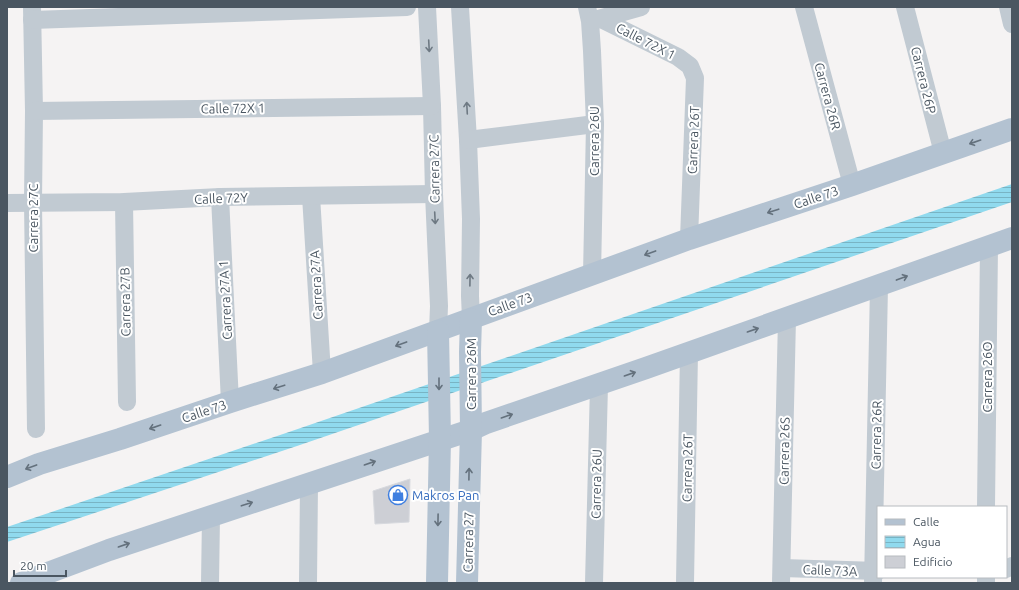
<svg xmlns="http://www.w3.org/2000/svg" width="1019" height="590" viewBox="0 0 1019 590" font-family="Ubuntu,sans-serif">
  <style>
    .water { fill: url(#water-rules) }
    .building { fill: #cdcfd5; stroke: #d7d9de }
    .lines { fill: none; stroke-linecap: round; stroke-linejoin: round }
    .minor { stroke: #c1cad2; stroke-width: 18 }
    .major { stroke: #b3c2d1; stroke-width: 22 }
    .oneway { stroke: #6e7983 }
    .oneway2 { stroke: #64717d }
    .labels { text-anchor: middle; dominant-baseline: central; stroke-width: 4; stroke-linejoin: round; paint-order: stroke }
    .street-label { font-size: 13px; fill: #4a5661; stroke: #fff }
    .shop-label { font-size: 13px; fill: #366cbe; stroke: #fff; text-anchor: start }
  </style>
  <defs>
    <pattern id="water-rules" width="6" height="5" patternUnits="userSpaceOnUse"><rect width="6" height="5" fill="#90daee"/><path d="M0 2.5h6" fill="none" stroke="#78b4c4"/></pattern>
  </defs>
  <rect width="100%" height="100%" fill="#f5f3f3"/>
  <!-- water -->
  <polygon class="water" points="1012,184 1012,202 297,446 7,542 7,527 289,432"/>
  <!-- building -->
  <polygon class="building" points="410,479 409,522 375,524 373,491"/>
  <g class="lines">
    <!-- minor -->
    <g class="minor">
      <polyline points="32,7 34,111 33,202 36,429"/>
      <polyline points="427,7 432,106 434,194 439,306 438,331"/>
      <polyline points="460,7 468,140 471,219 470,296 471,319"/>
      <polyline points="587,7 590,21 592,51 595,124 592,275"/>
      <polyline points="804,7 852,185"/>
      <polyline points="905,7 943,153"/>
      <polyline points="1008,7 1012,24"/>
      <polyline points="601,19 678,57 690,66 695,78 689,239"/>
      <polyline points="32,20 407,7"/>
      <polyline points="595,20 641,7"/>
      <polyline points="34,111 432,106"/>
      <polyline points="468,140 595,124"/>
      <polyline points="311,196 322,373"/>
      <polyline points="220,197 230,402"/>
      <polyline points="124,202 127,402"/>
      <polyline points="7,203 124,202 220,197 434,194"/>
      <polyline points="986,507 989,246"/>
      <polyline points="782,568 878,571"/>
      <polyline points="1006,569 1012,566"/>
      <polyline points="986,577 986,583"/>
      <polyline points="210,583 211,516"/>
      <polyline points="308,583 309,484"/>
      <polyline points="594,583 599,385"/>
      <polyline points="685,583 689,352"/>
      <polyline points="781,583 787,318"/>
      <polyline points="873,583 879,286"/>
    </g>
    <!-- major -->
    <g class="major">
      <polyline points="7,477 39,464 120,439 230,402 322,373 689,239 852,185 1012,129"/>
      <polyline points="21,583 109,550 471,430 486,423 646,368 1012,238"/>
      <polyline points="437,583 440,439 438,331"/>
      <polyline points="467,583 471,430 470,352 471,319"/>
    </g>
  </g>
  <!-- one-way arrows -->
  <defs><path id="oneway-shaft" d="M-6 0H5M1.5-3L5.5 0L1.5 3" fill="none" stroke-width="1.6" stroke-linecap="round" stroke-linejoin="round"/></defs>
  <g class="oneway">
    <use href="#oneway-shaft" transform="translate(429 46) rotate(87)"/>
    <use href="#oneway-shaft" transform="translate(467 108) rotate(-93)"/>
    <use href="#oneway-shaft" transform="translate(435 218) rotate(87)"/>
    <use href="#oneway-shaft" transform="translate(470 280) rotate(-89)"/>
  </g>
  <g class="oneway2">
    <use href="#oneway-shaft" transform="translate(975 142) rotate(161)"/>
    <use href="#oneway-shaft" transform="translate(773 211) rotate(162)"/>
    <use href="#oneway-shaft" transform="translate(650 253) rotate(160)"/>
    <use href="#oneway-shaft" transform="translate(902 278) rotate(-20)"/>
    <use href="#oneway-shaft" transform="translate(753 330) rotate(-19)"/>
    <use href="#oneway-shaft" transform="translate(401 344) rotate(160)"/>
    <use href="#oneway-shaft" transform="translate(630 374) rotate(-19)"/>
    <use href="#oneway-shaft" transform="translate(439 384) rotate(90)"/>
    <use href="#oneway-shaft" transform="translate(279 387) rotate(162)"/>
    <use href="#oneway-shaft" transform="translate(507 416) rotate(-19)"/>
    <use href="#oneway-shaft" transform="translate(155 427) rotate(161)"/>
    <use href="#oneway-shaft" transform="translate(370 463) rotate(-19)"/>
    <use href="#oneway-shaft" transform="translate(31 467) rotate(160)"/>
    <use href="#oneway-shaft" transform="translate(469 474) rotate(-89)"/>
    <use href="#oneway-shaft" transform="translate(247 504) rotate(-18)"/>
    <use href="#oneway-shaft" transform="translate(438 520) rotate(91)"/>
    <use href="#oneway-shaft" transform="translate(124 545) rotate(-19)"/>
  </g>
  <!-- icons -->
  <defs>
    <g id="shop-ring" transform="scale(1)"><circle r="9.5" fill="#fff" stroke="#3f7fe0" stroke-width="1.5"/><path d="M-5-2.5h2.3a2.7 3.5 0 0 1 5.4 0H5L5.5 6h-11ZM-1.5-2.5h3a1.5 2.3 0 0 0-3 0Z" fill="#3f7fe0"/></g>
  </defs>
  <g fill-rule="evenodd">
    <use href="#shop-ring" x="398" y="495"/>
  </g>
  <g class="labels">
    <!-- street labels -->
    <g class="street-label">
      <text transform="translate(646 41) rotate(27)">Calle 72X 1</text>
      <text transform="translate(924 80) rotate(76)">Carrera 26P</text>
      <text transform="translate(828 96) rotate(75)">Carrera 26R</text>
      <text transform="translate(233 108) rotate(-1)">Calle 72X 1</text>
      <text transform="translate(693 140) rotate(-88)">Carrera 26T</text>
      <text transform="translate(594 141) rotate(-90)">Carrera 26U</text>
      <text transform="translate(434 169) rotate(-91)">Carrera 27C</text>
      <text transform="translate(816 197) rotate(-18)">Calle 73</text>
      <text transform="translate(221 198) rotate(-2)">Calle 72Y</text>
      <text transform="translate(33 218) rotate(-90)">Carrera 27C</text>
      <text transform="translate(316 285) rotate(-93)">Carrera 27A</text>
      <text transform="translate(225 300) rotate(-93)">Carrera 27A 1</text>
      <text transform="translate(125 302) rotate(-91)">Carrera 27B</text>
      <text transform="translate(510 304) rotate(-20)">Calle 73</text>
      <text transform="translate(471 374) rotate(-90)">Carrera 26M</text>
      <text transform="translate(987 377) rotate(-90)">Carrera 26O</text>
      <text transform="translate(204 411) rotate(-18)">Calle 73</text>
      <text transform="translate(876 435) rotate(-89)">Carrera 26R</text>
      <text transform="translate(784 451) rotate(-89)">Carrera 26S</text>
      <text transform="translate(687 468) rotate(-89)">Carrera 26T</text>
      <text transform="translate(596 484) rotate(-89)">Carrera 26U</text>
      <text transform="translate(468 542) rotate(-89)">Carrera 27</text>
      <text transform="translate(830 570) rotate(2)">Calle 73A</text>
    </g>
    <!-- shop labels -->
    <g class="shop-label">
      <text x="412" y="495">Makros Pan</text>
    </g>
  </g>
  <!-- border -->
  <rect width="1019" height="590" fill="none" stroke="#4a5661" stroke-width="16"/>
  <!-- legend -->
  <rect x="877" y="506" width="130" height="72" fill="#ffffff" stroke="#b7bbc0"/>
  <rect x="885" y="519" width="20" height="6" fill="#b3c2d1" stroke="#b7bbc0"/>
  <text x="913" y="526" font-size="12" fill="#4a5661">Calle</text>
  <rect x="885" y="536" width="20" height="12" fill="url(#water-rules)" stroke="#b7bbc0"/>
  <text x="913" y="546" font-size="12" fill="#4a5661">Agua</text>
  <rect x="885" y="556" width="20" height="12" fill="#cdcfd5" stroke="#b7bbc0"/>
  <text x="913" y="566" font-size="12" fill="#4a5661">Edificio</text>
  <!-- scale -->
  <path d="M14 570v6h52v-6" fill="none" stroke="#4a5661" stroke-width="2"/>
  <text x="20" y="570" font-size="12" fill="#4a5661" stroke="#ffffff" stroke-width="3" paint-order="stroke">20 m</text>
</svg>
